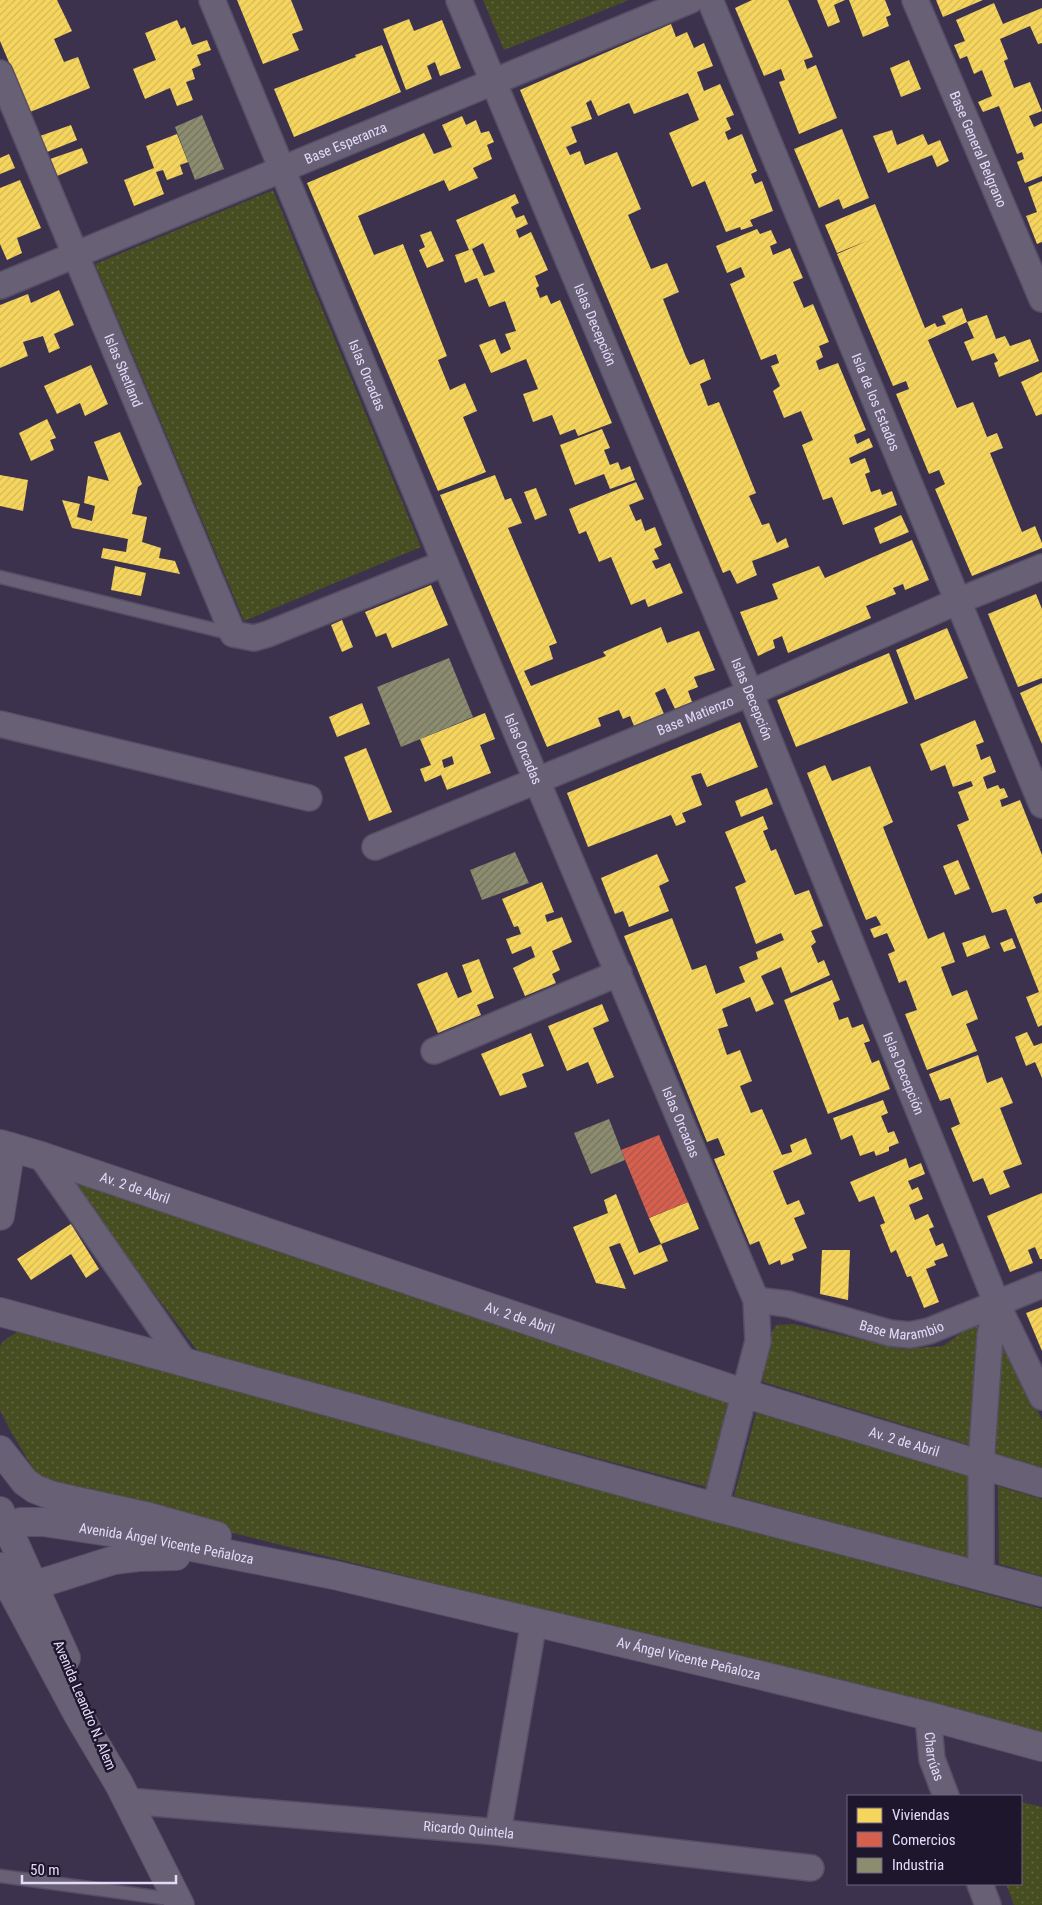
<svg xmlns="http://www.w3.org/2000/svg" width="1042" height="1905" viewBox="0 0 1042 1905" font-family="'Roboto Condensed',sans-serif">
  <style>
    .grass { fill: url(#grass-dots) }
    .homes { fill: url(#homes-hatch); fill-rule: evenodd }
    .shops { fill: url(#shops-hatch) }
    .industry { fill: url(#industry-hatch) }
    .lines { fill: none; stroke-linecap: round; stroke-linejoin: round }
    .lane-casing { stroke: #574e66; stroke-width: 15 }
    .street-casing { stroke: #574e66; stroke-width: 28 }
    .secondary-casing { stroke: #574e66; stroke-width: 30 }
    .lane { stroke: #686175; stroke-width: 12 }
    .street { stroke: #686175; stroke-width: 25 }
    .secondary { stroke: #686175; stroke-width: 28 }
    .labels { text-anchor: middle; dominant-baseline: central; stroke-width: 5; stroke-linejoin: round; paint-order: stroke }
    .street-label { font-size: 14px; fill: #e4dafa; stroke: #1e162c }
  </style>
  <defs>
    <pattern id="grass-dots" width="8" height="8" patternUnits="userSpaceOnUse" patternTransform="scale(1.25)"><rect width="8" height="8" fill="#454d21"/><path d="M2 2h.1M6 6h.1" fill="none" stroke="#606642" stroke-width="1.8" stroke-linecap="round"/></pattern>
    <pattern id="homes-hatch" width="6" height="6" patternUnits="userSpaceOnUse" patternTransform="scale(1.25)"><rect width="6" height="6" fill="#f6d55c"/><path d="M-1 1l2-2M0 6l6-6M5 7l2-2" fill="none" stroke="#d2b759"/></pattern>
    <pattern id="shops-hatch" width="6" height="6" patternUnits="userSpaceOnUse" patternTransform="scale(1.25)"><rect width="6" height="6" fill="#d6604d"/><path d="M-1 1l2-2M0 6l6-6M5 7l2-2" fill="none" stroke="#aa574c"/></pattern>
    <pattern id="industry-hatch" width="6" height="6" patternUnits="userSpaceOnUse" patternTransform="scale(1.25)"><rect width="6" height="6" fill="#8c8c6e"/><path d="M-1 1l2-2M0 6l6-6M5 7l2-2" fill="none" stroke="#737262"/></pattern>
  </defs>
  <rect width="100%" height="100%" fill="#3d324e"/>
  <!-- grass -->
  <g class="grass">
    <polygon points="483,0 629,0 504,50"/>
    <polygon points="273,190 421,547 244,621 95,264"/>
    <polygon points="64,1173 731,1402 706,1487 199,1353"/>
    <polygon points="978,1321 973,1446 763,1382 768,1339 776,1325 793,1324 903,1349 943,1346"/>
    <polygon points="19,1331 1042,1609 1042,1735 137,1509 51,1486 34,1470 10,1430 0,1410 0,1347 3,1341"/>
    <polygon points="1001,1331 1042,1420 1042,1470 996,1455"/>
    <polygon points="757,1409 973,1476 971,1559 734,1496"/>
    <polygon points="998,1486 1042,1499 1042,1576 999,1564"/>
    <polygon points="1021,1802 1042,1807 1042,1905 1014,1905 1006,1884 1021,1884"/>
  </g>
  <!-- homes -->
  <g class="homes">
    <polygon points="0,0 57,0 72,31 54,39 64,62 78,57 90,88 30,112 0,41"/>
    <polygon points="237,0 291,0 303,30 292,34 299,50 263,64"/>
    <polygon points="752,0 788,0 813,57 804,60 807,69 816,65 837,118 799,134 779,82 785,80 781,69 764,76 735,8"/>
    <polygon points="817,0 845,0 834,5 840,22 828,27"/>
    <polygon points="849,0 885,0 891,15 886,17 889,26 863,37"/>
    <polygon points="936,0 983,0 943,17"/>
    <polygon points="994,3 1003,24 1042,8 1042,43 1038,44 1030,26 1000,39 1008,59 1004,61 1014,88 1030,82 1042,111 1029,116 1034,127 1042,123 1042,176 1025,183 1017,162 1024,159 1022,152 1017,154 999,106 983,112 978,102 992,96 982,70 974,74 967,56 960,59 954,45 965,41 956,20"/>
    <polygon points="409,19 414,31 442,20 461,68 440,76 435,62 427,66 432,79 406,90 383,29"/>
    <polygon points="177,20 181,29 185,27 192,45 207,40 211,50 197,55 201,65 192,69 195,79 186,82 193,100 177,106 170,88 145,99 133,69 156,60 145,33"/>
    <polygon points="671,24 676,37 687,32 694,48 704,43 713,66 697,72 704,91 720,84 734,115 726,118 731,129 725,132 728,140 742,134 757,171 751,174 755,184 762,181 773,211 750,220 753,226 741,230 740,227 726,232 705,181 692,187 669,133 699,120 688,93 634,114 629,103 598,116 591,100 586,103 592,119 571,127 577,142 566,147 570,155 580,151 585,165 617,152 641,209 628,215 651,269 667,263 679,292 663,299 686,357 690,365 704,359 711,379 700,384 708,406 719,402 756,493 749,496 762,525 769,523 777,543 786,538 789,547 752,561 757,575 737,584 730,570 723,573 520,90"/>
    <polygon points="382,45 401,92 294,137 274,89 356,57 355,55"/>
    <polygon points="909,60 921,89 901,97 890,68"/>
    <polygon points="462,116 466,125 476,120 481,133 489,131 494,142 487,145 492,159 473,168 478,178 449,191 444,180 358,216 374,255 403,244 447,356 438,360 450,390 465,383 477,411 463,417 486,472 438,491 307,183 424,133 434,154 452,147 442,125"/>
    <polygon points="71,125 77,140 47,152 40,136"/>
    <polygon points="842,129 869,198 843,209 839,199 819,208 794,149"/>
    <polygon points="892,130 897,145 923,134 928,145 940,140 949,161 937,167 932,155 888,173 873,136"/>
    <polygon points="177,134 188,162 180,165 183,174 167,180 163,170 156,172 164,194 134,206 124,180 154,168 146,146"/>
    <polygon points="82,148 88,163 57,176 50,159"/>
    <polygon points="9,154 15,168 0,174 0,158"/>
    <polygon points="20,180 41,228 17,238 22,253 7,260 0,244 0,188"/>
    <polygon points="1042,181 1042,242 1037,244 1026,216 1037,212 1028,187"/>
    <path d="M515,194L519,203L511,207L516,218L524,215L528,224L516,230L519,238L531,232L548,270L535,276L539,286L536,288L540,298L547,295L551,304L560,300L612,423L578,436L575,429L560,435L552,415L533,422L523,394L538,389L526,359L491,373L479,345L495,339L501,354L511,349L505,334L516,331L505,301L489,307L477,278L465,283L455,255L469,250L456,220ZM483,243L495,272L484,276L472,249Z"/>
    <polygon points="875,204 925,328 935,323 937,327 946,324 942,316 962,308 967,322 928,340 957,408 973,402 987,437 997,433 1003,448 990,453 1022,532 1035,526 1042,543 1042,548 972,576 935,489 945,484 939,470 929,474 896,394 909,389 906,381 893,386 837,254 869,240 837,253 825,225"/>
    <polygon points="757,229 760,234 771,230 777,243 770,246 773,255 790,248 803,278 793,282 804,308 813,304 829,342 819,346 823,357 816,361 819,370 838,363 866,430 854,435 857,444 869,438 873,447 849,458 851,464 865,458 870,472 865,474 871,492 880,489 882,495 892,491 897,505 843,525 832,497 823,500 802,445 813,440 801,411 784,418 773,391 780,386 771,366 779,363 776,354 761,360 730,284 745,277 741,267 727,273 716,246"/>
    <polygon points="431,231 444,261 427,268 419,250 425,247 420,235"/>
    <polygon points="59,290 74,325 54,334 60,348 49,353 43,336 23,342 28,356 0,368 0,305 28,294 31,303"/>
    <polygon points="987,315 996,339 1005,336 1010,346 1030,339 1039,361 999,377 994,363 998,361 994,353 972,361 964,342 974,338 967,322"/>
    <polygon points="91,365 108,404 85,416 80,403 57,414 44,386"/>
    <polygon points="1042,372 1042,414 1036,416 1021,382"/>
    <polygon points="47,419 56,438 50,440 54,450 31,461 19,433"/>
    <polygon points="602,429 610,448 604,450 610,465 618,462 621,470 630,466 635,480 610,489 604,474 575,485 560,445"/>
    <polygon points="120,432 142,484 138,487 132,514 147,517 142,542 161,548 159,558 175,561 180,574 101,558 103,548 126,552 128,539 72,528 62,500 80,504 77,517 92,521 95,506 84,503 88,476 109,481 94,442"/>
    <polygon points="0,475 28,480 23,511 0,506"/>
    <polygon points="495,475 505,500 511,498 522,523 508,528 557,643 549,646 553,659 524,671 531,686 606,656 603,652 661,627 667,643 699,631 715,670 694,677 698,687 688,691 692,702 675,709 665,688 655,693 664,714 634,726 630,716 623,719 619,710 598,718 601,726 547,747 440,495"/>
    <polygon points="636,482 644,499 629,505 636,521 641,519 645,531 655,527 662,545 654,549 659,559 652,561 656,569 670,563 683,593 648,607 645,599 631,605 611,557 599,562 586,531 579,534 569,509"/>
    <polygon points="536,488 547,515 535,520 524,492"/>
    <polygon points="901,515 909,532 880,544 874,528"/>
    <polygon points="912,540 929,580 905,590 903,584 893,588 896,594 866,606 871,618 788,653 782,636 773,640 775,648 758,656 740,612 778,599 772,584 819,566 825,578"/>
    <polygon points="115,566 146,573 141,596 111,590"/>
    <polygon points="431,585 448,625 392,648 386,633 376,637 365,612"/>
    <polygon points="1036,594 1042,609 1042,678 1018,687 988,614"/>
    <polygon points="342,620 353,647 342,652 331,625"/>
    <polygon points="947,628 968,678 915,700 896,650"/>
    <polygon points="889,653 908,703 796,747 777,700"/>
    <polygon points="1042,683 1042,744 1020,693"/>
    <polygon points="362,703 370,724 337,737 329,717"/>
    <path d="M485,713L495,739L480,745L491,773L447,790L441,775L425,782L420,769L431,765L420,739ZM452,756L454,764L444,768L442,760Z"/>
    <polygon points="975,720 984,742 976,745 981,760 990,756 996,772 983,777 987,789 998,785 1000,789 1004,788 1008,797 1000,800 1002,807 1020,800 1042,855 1042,893 1033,897 1036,904 1042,902 1042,1025 1038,1027 1026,997 1039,992 1006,909 992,913 957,825 969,820 958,792 973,786 971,781 953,787 945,765 931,771 920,744"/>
    <polygon points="740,722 758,767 707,787 701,773 691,776 702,805 682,813 686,822 676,826 671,815 588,847 567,793"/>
    <polygon points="366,748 392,812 369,821 344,757"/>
    <polygon points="825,765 832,781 870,766 893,822 883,827 928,939 944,932 955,962 941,967 952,996 967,990 978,1019 966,1024 977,1051 927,1070 905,1014 917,1010 906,980 899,983 888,954 895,951 887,933 874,938 870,929 881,925 876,916 866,920 807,773"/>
    <polygon points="767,788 773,804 741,817 735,801"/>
    <polygon points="763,816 768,829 763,831 771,851 776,849 795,895 809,890 823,926 811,931 816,942 811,946 818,963 824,960 830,975 791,993 781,967 761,976 774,1004 756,1012 750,997 722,1009 728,1026 718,1029 727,1055 740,1050 752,1081 740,1086 751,1113 762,1109 782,1155 792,1152 790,1145 806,1138 812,1154 773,1171 787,1205 799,1200 805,1214 794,1218 807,1248 792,1254 794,1260 781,1265 780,1260 769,1265 759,1241 750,1245 714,1159 725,1155 718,1138 707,1142 624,936 672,918 692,970 706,965 716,994 745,982 739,967 758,959 756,952 784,940 781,933 756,944 735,887 746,882 725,832"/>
    <polygon points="657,854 669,881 659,886 669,911 629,927 623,911 615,914 601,878"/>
    <polygon points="958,860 970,889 955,895 943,866"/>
    <polygon points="542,882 554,912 545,915 547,922 562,917 572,942 552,951 560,970 552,974 556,983 525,996 513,968 535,957 531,946 512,954 506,939 521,934 518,926 514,927 502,899"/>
    <polygon points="985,935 990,948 967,957 962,943"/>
    <polygon points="1012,938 1016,948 1004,952 1000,943"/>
    <polygon points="479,959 494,998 477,1005 481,1015 438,1033 417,984 447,972 458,998 472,992 462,965"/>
    <polygon points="832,980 840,1000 833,1003 839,1020 848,1017 852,1028 863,1024 870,1041 864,1043 872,1063 879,1060 890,1089 828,1114 784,1000"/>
    <polygon points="602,1004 609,1021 593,1028 614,1077 597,1084 588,1062 567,1071 548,1026"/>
    <polygon points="1027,1032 1034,1046 1042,1043 1042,1078 1035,1062 1026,1066 1015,1037"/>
    <polygon points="531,1033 544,1066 522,1074 527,1087 500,1096 481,1054"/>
    <polygon points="978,1055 987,1083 1002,1077 1013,1103 1000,1108 1022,1164 1003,1171 1010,1187 990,1195 983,1178 973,1182 951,1128 960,1124 950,1098 940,1101 929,1074"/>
    <polygon points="883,1100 888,1113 881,1116 884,1123 888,1133 894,1131 899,1143 889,1147 889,1151 876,1156 874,1151 860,1156 852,1135 841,1140 833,1118"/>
    <polygon points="906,1158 909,1168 921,1163 925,1174 908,1181 912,1190 918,1187 923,1199 909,1205 915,1220 928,1214 934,1227 929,1229 936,1246 943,1243 948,1256 934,1261 936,1265 926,1269 939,1302 924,1308 911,1276 907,1277 896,1250 891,1253 880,1225 885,1223 874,1196 859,1202 850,1182"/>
    <polygon points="1042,1193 1042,1259 1040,1259 1035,1247 1028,1250 1033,1263 1010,1272 987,1216"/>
    <polygon points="616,1194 639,1253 661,1244 668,1261 634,1275 620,1243 609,1247 626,1289 596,1283 573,1227 608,1213 604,1200"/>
    <polygon points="688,1202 699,1229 661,1244 649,1218"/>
    <polygon points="71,1224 99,1269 86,1278 71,1254 31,1280 17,1259"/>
    <polygon points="822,1250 850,1250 848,1300 820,1294"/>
    <polygon points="1042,1307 1042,1351 1026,1313"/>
  </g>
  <!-- shops -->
  <polygon class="shops" points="659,1135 688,1202 649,1218 621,1150"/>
  <!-- industry -->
  <g class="industry">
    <polygon points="202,115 224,169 195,180 175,127"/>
    <polygon points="449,658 473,717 401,747 377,687"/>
    <polygon points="515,852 529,883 482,900 470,870"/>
    <polygon points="609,1119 625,1160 591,1174 574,1133"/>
  </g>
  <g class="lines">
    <!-- lane casing -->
    <g class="lane-casing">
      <g id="lane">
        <polyline points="0,577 233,634"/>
        <polyline points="0,1876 178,1900"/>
      </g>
    </g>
    <!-- street casing -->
    <g class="street-casing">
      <g id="street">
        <path id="s1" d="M212,0L445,563L756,1300L758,1341L715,1507"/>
        <path id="s2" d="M459,0L750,693L997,1304L1042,1397"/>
        <path id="s3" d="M710,0L1042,805"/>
        <path id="s4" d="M915,0L1042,299"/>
        <path id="s5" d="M0,73L233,634L254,638L268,634L445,563"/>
        <path id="s6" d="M0,286L691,0"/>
        <polyline points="0,724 309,798"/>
        <path id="s7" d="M375,847L750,693L958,601L1042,567"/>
        <polyline points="434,1051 619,973"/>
        <polyline points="41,1156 185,1363"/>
        <path id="s8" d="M756,1300L788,1304L890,1333L910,1335L929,1331L1042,1285"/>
        <polyline points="981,1576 981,1464 990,1336 997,1304"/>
        <path id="s9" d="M928,1716L932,1759L946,1796"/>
        <path id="s10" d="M128,1801L498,1832L811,1868"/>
        <polyline points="498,1832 534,1621"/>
        <polyline points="980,1884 988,1905"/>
      </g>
    </g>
    <!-- secondary casing -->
    <g class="secondary-casing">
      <g id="secondary">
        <path id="s11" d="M0,1144L41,1156L746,1394L1042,1483"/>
        <polyline points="0,1216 11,1147"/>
        <polyline points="0,1312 715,1507 1042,1592"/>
        <polyline points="0,1450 25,1482 35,1489 53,1496 149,1517 217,1536"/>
        <polyline points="0,1511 66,1658"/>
        <path id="s12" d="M0,1530L6,1526L21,1522H43L136,1536L334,1575L755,1674L928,1716L1042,1747"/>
        <polyline points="2,1567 18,1585 26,1588 114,1560 138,1557 176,1556"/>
        <polyline points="0,1569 77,1713 119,1784 180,1905"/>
      </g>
    </g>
    <!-- lane -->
    <use href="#lane" class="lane"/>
    <!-- street -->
    <use href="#street" class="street"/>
    <!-- secondary -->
    <use href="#secondary" class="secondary"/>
  </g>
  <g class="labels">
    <!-- street labels -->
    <g class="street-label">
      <text stroke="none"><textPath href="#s6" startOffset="374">Base Esperanza</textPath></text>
      <text stroke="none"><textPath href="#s4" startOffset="162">Base General Belgrano</textPath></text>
      <text stroke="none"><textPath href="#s2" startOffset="352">Islas Decepción</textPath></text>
      <text stroke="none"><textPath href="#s5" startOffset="322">Islas Shetland</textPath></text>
      <text stroke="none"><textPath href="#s1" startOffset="406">Islas Orcadas</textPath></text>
      <text stroke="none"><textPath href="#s3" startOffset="435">Isla de los Estados</textPath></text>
      <text stroke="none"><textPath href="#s2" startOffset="758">Islas Decepción</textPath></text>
      <text stroke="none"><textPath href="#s7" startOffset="346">Base Matienzo</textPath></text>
      <text stroke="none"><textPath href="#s1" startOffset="811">Islas Orcadas</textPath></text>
      <text stroke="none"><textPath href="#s2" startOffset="1162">Islas Decepción</textPath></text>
      <text stroke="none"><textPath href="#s1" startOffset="1216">Islas Orcadas</textPath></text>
      <text stroke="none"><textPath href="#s11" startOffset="142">Av. 2 de Abril</textPath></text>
      <text stroke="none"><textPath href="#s11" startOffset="548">Av. 2 de Abril</textPath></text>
      <text stroke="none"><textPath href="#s8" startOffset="150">Base Marambio</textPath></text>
      <text stroke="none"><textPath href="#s11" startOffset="952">Av. 2 de Abril</textPath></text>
      <text stroke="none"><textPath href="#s12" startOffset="170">Avenida Ángel Vicente Peñaloza</textPath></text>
      <text stroke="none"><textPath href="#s12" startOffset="705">Av Ángel Vicente Peñaloza</textPath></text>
      <text transform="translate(85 1705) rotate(67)">Avenida Leandro N. Alem</text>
      <text stroke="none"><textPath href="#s9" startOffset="41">Charrúas</textPath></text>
      <text stroke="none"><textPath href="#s10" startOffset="342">Ricardo Quintela</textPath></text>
    </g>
  </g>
  <!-- legend -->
  <rect x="847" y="1795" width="175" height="90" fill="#1e162c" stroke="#6d647e"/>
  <rect x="857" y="1808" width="25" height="15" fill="#f6d55c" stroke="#6d647e"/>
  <text x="892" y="1820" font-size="15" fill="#e4dafa">Viviendas</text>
  <rect x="857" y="1832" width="25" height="15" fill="#d6604d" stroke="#6d647e"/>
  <text x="892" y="1845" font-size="15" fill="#e4dafa">Comercios</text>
  <rect x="857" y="1858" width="25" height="15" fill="#8c8c6e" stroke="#6d647e"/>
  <text x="892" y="1870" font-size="15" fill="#e4dafa">Industria</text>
  <!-- scale -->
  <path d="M22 1875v8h154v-8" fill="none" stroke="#e4dafa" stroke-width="2.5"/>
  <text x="30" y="1875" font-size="15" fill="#e4dafa" stroke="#1e162c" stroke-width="4" paint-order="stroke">50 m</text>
</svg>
